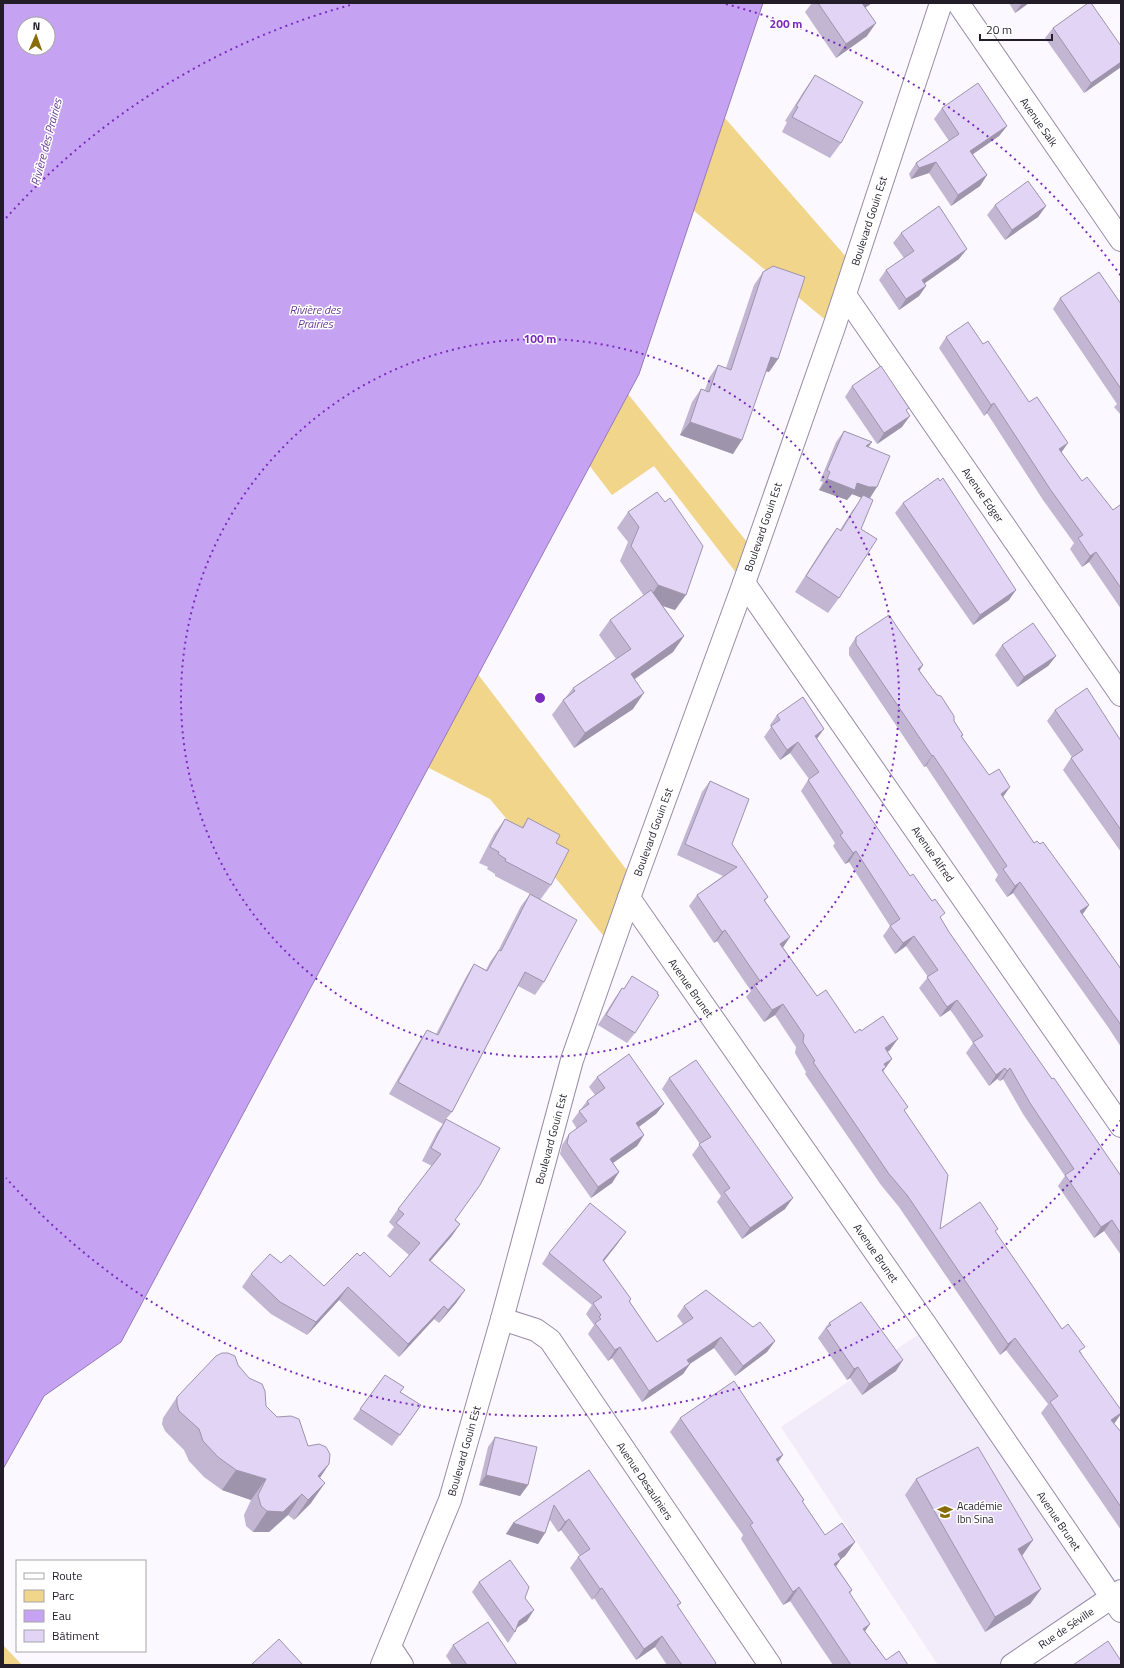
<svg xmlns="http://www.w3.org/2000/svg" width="1124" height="1668" viewBox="0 0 1124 1668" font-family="'Titillium Web',sans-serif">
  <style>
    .built { fill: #f1ebfa }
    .green { fill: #f0d58b }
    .water { fill: #c6a3f2; stroke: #957bb6; fill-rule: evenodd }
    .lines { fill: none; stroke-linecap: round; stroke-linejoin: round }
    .minor-casing { stroke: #988ca9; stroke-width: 24 }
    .tertiary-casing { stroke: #988ca9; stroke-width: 24 }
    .minor { stroke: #fff; stroke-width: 22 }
    .tertiary { stroke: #fff; stroke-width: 22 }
    .wall { fill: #c2b6d3 }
    .shaded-wall { fill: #9e94ac }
    .building { fill: #e2d4f5; stroke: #9e94ac }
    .ring { fill: none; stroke: #7b2cbf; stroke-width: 2; stroke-dasharray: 2 4 }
    .labels { text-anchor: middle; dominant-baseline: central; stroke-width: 3; stroke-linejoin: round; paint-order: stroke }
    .street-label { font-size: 11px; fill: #221d29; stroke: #fff }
    .poi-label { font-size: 11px; fill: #221d29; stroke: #fff; text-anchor: start }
    .water-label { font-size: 12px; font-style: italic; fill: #683b96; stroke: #fff }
    .centre { fill: #7b2cbf; stroke: #fff; stroke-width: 2 }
    .ring-label { font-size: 12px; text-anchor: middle; font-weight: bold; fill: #7b2cbf; stroke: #fff; stroke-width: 3; stroke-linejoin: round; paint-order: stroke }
  </style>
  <rect width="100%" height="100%" fill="#fbf8ff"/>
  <!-- built -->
  <polygon class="built" points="928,1328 1112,1597 1012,1665 938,1665 781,1427"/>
  <!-- green -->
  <g class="green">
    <polygon points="724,117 854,266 834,327 693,210"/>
    <polygon points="628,394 755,552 744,583 654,466 612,495 589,465"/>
    <polygon points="477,673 635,881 612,946 490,799 427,767"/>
    <polygon points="3,1645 22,1665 3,1665"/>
  </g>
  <!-- water -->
  <path class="water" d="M3,3H763L639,374L121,1342L44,1396L3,1469ZM24,24H48V48H24Z"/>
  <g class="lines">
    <!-- minor casing -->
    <g class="minor-casing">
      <g id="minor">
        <polyline points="958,3 1121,240"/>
        <polyline points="845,295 1121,695"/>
        <polyline points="744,583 1121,1126"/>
        <polyline points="629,898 928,1328 1121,1611"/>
        <polyline points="502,1319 536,1330 550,1340 770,1665"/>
        <polyline points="390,1647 402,1665"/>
        <polyline points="1012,1665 1121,1591"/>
      </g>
    </g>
    <!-- tertiary casing -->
    <g class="tertiary-casing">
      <polyline id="tertiary" points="382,1665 450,1500 502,1319 572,1060 635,881 744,583 834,327 941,3"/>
    </g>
    <!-- minor -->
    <use href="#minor" class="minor"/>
    <!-- tertiary -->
    <use href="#tertiary" class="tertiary"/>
  </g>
  <!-- wall -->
  <g class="wall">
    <polygon points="812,3 872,3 866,7 867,36 836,58 805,12"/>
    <polygon points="1009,3 1029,3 1015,13"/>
    <polygon points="1053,28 1121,46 1121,67 1084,93 1045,38"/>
    <polygon points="815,75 841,143 830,158 782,132 787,122 785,121 804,91"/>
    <polygon points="942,108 1007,126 999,136 973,154 987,175 980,186 951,206 929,173 911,179 909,174 916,163 949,141 934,119"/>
    <polygon points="995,205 1046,206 1038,217 1005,240 987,215"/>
    <polygon points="901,233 959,259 925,283 926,286 919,296 899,310 879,280 886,270 904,258 893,243"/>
    <polygon points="763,272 778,359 769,372 766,371 733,454 680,435 692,402 701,389 705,390 709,378 718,365 726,368 754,285"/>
    <polygon points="1060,298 1121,304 1121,415 1114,407 1117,404 1053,309"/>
    <polygon points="946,337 983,344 1082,481 1113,510 1121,506 1121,609 1089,562 1082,567 1070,549 1074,543 1043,500 987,413 984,416 939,348"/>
    <polygon points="852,386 907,412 902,427 877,444 845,397"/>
    <polygon points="844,431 872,442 868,447 870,498 867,498 861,529 839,598 828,613 795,592 826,543 837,528 840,530 852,511 862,498 852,494 847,500 819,490 823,482 820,481 836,442"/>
    <polygon points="657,492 675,610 663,606 684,636 673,652 635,679 633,709 574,748 552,715 563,700 566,697 573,688 616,659 599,635 610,620 644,596 620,561 628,542 617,528 628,512"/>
    <polygon points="903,503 1009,600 973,625 895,513"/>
    <polygon points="856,637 923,665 919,671 954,721 962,737 1034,843 1040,844 1089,905 1082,915 1121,969 1121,1047 1108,1027 1013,893 1007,897 995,880 998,875 926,766 924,767 849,655 849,648"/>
    <polygon points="1002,645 1056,656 1048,666 1017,687 995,655"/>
    <polygon points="1055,710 1121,741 1121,852 1063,770 1071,758 1072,757 1047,721"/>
    <polygon points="777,715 817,739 910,876 941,919 949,932 1052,1079 1121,1176 1121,1255 1104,1231 1094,1238 1058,1186 1065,1176 1023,1114 1003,1079 1000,1081 997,1079 989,1086 966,1053 973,1043 954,1015 950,1010 940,1017 919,988 928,977 906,946 895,954 883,936 890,926 849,862 845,864 833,846 835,843 801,791 808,780 809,779 790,753 780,760 764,737 771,727 770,725"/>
    <polygon points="710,781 732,844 768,897 765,901 790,937 783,947 817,996 855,1033 861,1031 890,1050 887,1052 892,1059 883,1071 905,1111 940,1229 996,1233 1062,1329 1081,1352 1114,1424 1121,1432 1121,1530 1041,1413 1048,1404 1006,1350 1000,1355 899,1207 881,1185 805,1074 806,1072 795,1053 796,1047 775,1015 764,1022 746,997 751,991 717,941 714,943 689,906 697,895 723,876 677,855 702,792"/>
    <polygon points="528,818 556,843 551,885 540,900 544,982 535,995 518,986 452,1112 446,1119 456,1220 460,1224 451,1237 430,1261 465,1290 456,1303 439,1323 434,1319 399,1357 339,1300 307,1335 271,1314 242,1287 251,1274 281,1263 324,1286 360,1256 390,1277 409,1255 387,1236 394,1227 389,1222 398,1209 432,1166 422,1161 437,1132 443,1124 389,1094 419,1042 427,1030 436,1034 466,977 474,964 486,970 490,962 498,951 521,906 530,894 495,876 495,874 487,869 488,867 479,863 494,834 505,819 522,827"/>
    <polygon points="632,976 635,1033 627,1043 598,1025 615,998 622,988 624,989"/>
    <polygon points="597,1077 664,1104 656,1114 639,1127 644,1135 637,1146 613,1163 619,1172 612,1183 591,1198 560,1154 562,1145 569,1134 577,1129 572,1121 587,1101 595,1095 589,1087"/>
    <polygon points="669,1078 785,1209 742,1239 717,1202 721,1196 692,1155 700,1144 662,1089"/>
    <polygon points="626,1232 618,1243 604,1261 631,1299 630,1302 657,1342 683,1324 677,1316 684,1306 753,1327 775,1341 767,1352 735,1376 714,1348 690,1364 683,1374 642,1402 612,1358 608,1361 588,1334 594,1325 586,1314 592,1305 542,1264 549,1253"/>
    <polygon points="829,1323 896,1371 862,1395 850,1378 847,1380 818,1338"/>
    <polygon points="238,1365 266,1406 308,1446 329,1464 320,1478 311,1503 294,1520 288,1515 269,1532 253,1532 246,1526 244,1515 251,1500 222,1490 204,1477 189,1461 184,1450 165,1431 162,1424 163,1418 177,1397"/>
    <polygon points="385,1375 400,1392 421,1405 392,1446 353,1419"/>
    <polygon points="680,1418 778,1462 804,1500 802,1502 825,1535 855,1542 845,1556 841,1559 836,1566 852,1590 850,1594 865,1631 886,1660 908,1665 833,1665 790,1601 783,1605 741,1539 743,1535 670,1432"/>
    <polygon points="495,1437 528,1485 520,1496 479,1485 488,1447"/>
    <polygon points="589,1470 681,1603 678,1606 715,1665 667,1665 655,1647 636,1660 594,1598 592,1600 570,1568 578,1557 580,1556 561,1530 558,1532 550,1520 545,1533 538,1544 506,1534"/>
    <polygon points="916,1479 1022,1556 1041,1589 1030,1604 985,1632 905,1495"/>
    <polygon points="479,1582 525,1598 527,1621 517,1628 515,1632 508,1643 472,1592"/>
    <polygon points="453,1645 517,1665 452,1665 446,1656"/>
  </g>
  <!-- shaded-wall -->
  <g class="shaded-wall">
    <polygon points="862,3 872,3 853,16"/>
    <polygon points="1022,3 1029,3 1015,13"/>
    <polygon points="876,23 867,36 836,58 846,44"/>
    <polygon points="1121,62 1121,67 1084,93 1091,83"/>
    <polygon points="1007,126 999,136 963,161 970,151"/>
    <polygon points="936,162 929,173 911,179 919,168"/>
    <polygon points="987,175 980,186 951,206 958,195"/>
    <polygon points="1046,206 1038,217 1005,240 1012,230"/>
    <polygon points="967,249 959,259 915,290 922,280"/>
    <polygon points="926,286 919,296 899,310 906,299"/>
    <polygon points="771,357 778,359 769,372 762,370"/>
    <polygon points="994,403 987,413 984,416 991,405"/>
    <polygon points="910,416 902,427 877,444 884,433"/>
    <polygon points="690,422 742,440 733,454 680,435"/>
    <polygon points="872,442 864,453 866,446"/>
    <polygon points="1068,443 1061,453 1059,449"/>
    <polygon points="827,479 857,483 877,487 870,498 862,498 852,494 847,500 819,490"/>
    <polygon points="1096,552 1089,562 1082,567 1090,556"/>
    <polygon points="658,585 686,595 675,610 648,601"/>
    <polygon points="1016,590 1009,600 973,625 980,615"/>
    <polygon points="684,636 673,652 620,689 631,674"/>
    <polygon points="1056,656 1048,666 1017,687 1024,677"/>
    <polygon points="923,665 916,676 918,669"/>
    <polygon points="644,693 633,709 574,748 585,733"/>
    <polygon points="824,729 816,740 815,736"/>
    <polygon points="798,742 790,753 780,760 787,750"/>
    <polygon points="933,755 926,766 924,767 932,756"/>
    <polygon points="1010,787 1003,797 1001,794"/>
    <polygon points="856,851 849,862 845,864 853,853"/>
    <polygon points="1020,882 1013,893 1007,897 1015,886"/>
    <polygon points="1089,905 1082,915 1080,911"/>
    <polygon points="725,930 717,941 714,943 722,932"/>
    <polygon points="914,936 906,946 895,954 903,943"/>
    <polygon points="790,937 782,949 780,944"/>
    <polygon points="957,1000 950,1010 940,1017 947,1007"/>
    <polygon points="783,1004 775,1015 764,1022 772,1010"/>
    <polygon points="898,1039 890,1050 877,1060 885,1048"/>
    <polygon points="892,1059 878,1078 884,1064"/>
    <polygon points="1005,1068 997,1079 989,1086 996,1075"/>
    <polygon points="1010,1068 1003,1079 1000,1081 1007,1071"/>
    <polygon points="664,1104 656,1114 629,1134 636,1123"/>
    <polygon points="644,1135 637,1146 603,1170 610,1159"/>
    <polygon points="619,1172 612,1183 591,1198 598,1187"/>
    <polygon points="793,1198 785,1209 742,1239 750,1228"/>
    <polygon points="1112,1220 1104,1231 1094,1238 1101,1227"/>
    <polygon points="460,1224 451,1237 420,1273 429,1260"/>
    <polygon points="626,1232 618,1243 596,1271 603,1260"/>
    <polygon points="348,1287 339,1300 307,1335 316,1322"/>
    <polygon points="465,1290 456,1303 439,1323 448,1310"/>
    <polygon points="444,1306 434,1319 399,1357 408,1344"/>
    <polygon points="721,1337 714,1348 680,1370 687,1360"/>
    <polygon points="1015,1338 1006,1350 1000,1355 1008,1344"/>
    <polygon points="775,1341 767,1352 735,1376 743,1366"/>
    <polygon points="620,1347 612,1358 608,1361 615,1350"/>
    <polygon points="903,1360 896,1371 862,1395 869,1384"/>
    <polygon points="690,1364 683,1374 642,1402 649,1391"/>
    <polygon points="858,1367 850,1378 847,1380 854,1369"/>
    <polygon points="1121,1413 1121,1414 1114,1424 1111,1420"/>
    <polygon points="783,1455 774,1468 776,1459"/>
    <polygon points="329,1464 315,1485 318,1476"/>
    <polygon points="236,1470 266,1479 251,1500 222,1490"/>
    <polygon points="486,1475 528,1485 520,1496 479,1485"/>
    <polygon points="325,1483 311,1503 294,1520 308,1500"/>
    <polygon points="302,1494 288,1515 269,1532 253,1532 267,1511"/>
    <polygon points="569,1519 561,1530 558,1532 565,1522"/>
    <polygon points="513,1523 545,1533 538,1544 506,1534"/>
    <polygon points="1033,1540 1022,1556 1007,1565 1018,1549"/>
    <polygon points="855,1542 845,1556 841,1559 832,1572 824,1577 838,1554"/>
    <polygon points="799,1587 790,1601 783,1605 793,1592"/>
    <polygon points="602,1588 594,1598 592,1600 600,1589"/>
    <polygon points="1041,1589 1030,1604 985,1632 995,1617"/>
    <polygon points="534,1610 527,1621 513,1630 519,1621"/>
    <polygon points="870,1624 861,1637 863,1629"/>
    <polygon points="662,1636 655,1647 636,1660 644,1649"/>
  </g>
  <!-- building -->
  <g class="building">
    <polygon points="818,3 862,3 876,23 846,44"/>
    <polygon points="1088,3 1091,3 1121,46 1121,62 1091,83 1053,28"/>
    <polygon points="815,75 863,102 841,143 792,117 798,107 796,106"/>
    <polygon points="978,83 1007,126 970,151 987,175 958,195 936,162 919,168 916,163 959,134 942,108"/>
    <polygon points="1028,181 1046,206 1012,230 995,205"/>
    <polygon points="939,206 967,249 922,280 926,286 906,299 886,270 914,251 901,233"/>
    <polygon points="773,266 805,277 778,359 771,357 742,440 690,422 701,389 709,392 718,365 731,370 763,272"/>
    <polygon points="1099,272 1121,304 1121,389 1060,298"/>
    <polygon points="968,322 983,344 988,341 1029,402 1037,397 1068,443 1059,449 1082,481 1087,477 1113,510 1120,505 1121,506 1121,588 1096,552 1090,556 1078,538 1083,535 1050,489 994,403 991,405 946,337"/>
    <polygon points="881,366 909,408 906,410 910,416 884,433 852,386"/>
    <polygon points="844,431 872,442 866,446 890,456 877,487 869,487 857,483 855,490 827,479 830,472 827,470"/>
    <polygon points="938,478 940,481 943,478 1016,590 980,615 903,503"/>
    <polygon points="657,492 665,502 670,498 703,546 686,595 658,585 631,546 639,527 628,512"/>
    <polygon points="863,495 873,500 861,529 877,539 839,598 806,576 837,528 841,531"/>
    <polygon points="651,590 684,636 631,674 644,693 585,733 563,700 575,691 573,688 631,649 610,620"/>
    <polygon points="889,615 923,665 918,669 937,695 941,696 954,716 954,721 963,735 961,736 989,775 999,769 1010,787 1001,794 1034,843 1037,841 1040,844 1043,842 1089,905 1080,911 1121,969 1121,1025 1020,882 1015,886 1003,869 1007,866 933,755 932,756 856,644 856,637"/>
    <polygon points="1033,623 1056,656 1024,677 1002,645"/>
    <polygon points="1087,688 1121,741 1121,830 1071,758 1083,750 1055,710"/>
    <polygon points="803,697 824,729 815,736 910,876 913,874 932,901 935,899 945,913 940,917 949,932 1052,1079 1054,1078 1121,1176 1121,1234 1112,1220 1101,1227 1065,1175 1074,1169 1030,1103 1010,1068 1007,1071 1005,1068 996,1075 973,1042 983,1036 961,1005 957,1000 947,1007 927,977 938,970 914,936 903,943 890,926 900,919 856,851 853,853 840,835 843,833 808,780 819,772 798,742 787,750 771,726 780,720 777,715"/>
    <polygon points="710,781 749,799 732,844 768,897 764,900 790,937 780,944 817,996 826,990 855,1033 860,1029 861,1031 883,1016 898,1039 885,1048 892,1059 884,1064 886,1067 882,1070 908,1107 904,1110 948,1175 940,1229 980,1202 998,1229 995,1231 1062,1329 1068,1324 1085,1347 1079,1351 1121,1410 1121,1413 1111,1420 1121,1432 1121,1507 1050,1402 1058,1396 1015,1338 1008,1344 907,1195 889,1174 813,1062 815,1061 803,1042 804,1035 783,1004 772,1010 754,985 760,981 725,930 722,932 697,895 737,867 685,844"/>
    <polygon points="528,818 560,835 556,843 569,850 551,885 505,861 506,859 498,854 499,852 490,847 505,819 523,828"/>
    <polygon points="530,894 577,920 544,982 525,972 452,1112 398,1082 427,1030 438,1035 474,964 487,971 499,950 501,951"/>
    <polygon points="632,976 658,992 657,994 659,995 635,1033 606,1015 622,988 624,989"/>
    <polygon points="629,1054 664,1104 636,1123 644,1135 610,1159 619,1172 598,1187 567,1143 569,1134 587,1121 579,1111 589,1104 587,1101 605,1088 597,1077"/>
    <polygon points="696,1060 793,1198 750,1228 724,1192 730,1188 699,1144 711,1137 669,1078"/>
    <polygon points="446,1119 500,1148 480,1185 455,1220 460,1224 429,1260 465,1290 448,1310 444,1306 408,1344 348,1287 316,1322 280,1302 251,1274 270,1254 281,1263 290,1255 324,1286 357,1253 360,1256 364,1252 390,1277 420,1243 396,1223 404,1214 398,1209 441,1154 431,1148"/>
    <polygon points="590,1203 626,1232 603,1260 631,1299 629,1301 657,1342 693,1318 684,1306 706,1290 753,1327 760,1322 775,1341 743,1366 721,1337 687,1360 690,1364 649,1391 620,1347 615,1350 595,1323 601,1319 599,1317 601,1315 593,1303 602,1297 549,1253"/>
    <polygon points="861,1302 903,1360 869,1384 858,1367 854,1369 826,1328 831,1325 829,1323"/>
    <polygon points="222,1353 228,1353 235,1356 238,1365 249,1378 262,1384 265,1391 266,1406 277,1417 291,1416 299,1419 308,1446 319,1444 326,1447 330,1454 329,1464 318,1476 325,1483 308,1500 302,1494 283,1512 267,1511 261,1506 258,1495 266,1479 236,1470 218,1457 203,1441 199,1429 179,1411 177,1404 177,1397 216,1356"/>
    <polygon points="385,1375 404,1387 400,1392 421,1405 400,1435 360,1409"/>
    <polygon points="734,1381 783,1455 776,1459 804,1500 802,1501 825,1535 842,1523 855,1542 838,1554 841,1559 834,1564 852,1590 849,1592 870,1624 863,1629 886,1660 899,1651 908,1665 851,1665 799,1587 793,1592 750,1525 753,1523 680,1418"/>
    <polygon points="495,1437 537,1447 528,1485 486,1475"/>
    <polygon points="978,1447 1033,1540 1018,1549 1041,1589 995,1617 916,1479"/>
    <polygon points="589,1470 681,1603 677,1605 716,1663 714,1665 682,1665 662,1636 644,1649 602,1588 600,1589 578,1557 590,1549 569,1519 565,1522 554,1505 545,1533 513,1523"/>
    <polygon points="510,1560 529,1587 525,1598 534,1610 519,1621 515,1632 479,1582"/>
    <polygon points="488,1622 517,1665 467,1665 453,1645"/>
    <polygon points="279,1639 303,1665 251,1665"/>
    <polygon points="1108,1641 1121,1661 1121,1665 1073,1665"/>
  </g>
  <!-- distance rings -->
  <g class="ring">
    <circle cx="540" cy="698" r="359"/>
    <path d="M1121 1120A718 718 0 0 1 6 1178M6 218A718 718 0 0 1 354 4M726 4A718 718 0 0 1 1121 276"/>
  </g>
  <!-- icons -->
  <defs>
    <g id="school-bare" transform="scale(1.2)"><path d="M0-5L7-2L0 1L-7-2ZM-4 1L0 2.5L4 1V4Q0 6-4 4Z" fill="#886c0a" stroke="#fff" stroke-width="2.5" paint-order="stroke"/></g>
  </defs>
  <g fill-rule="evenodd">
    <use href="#school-bare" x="945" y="1512"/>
  </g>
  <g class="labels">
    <!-- street labels -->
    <g class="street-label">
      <text transform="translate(1039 122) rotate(55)">Avenue Salk</text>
      <text transform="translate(869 221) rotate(-72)">Boulevard Gouin Est</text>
      <text transform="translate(983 495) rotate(55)">Avenue Edger</text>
      <text transform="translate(763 527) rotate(-71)">Boulevard Gouin Est</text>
      <text transform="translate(653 832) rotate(-70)">Boulevard Gouin Est</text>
      <text transform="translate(933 854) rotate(55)">Avenue Alfred</text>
      <text transform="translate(691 988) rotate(55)">Avenue Brunet</text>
      <text transform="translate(551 1139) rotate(-75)">Boulevard Gouin Est</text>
      <text transform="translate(876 1253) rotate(55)">Avenue Brunet</text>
      <text transform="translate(464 1451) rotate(-74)">Boulevard Gouin Est</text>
      <text transform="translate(645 1481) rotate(56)">Avenue Desaulniers</text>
      <text transform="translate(1059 1521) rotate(56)">Avenue Brunet</text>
      <text transform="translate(1066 1628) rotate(-34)">Rue de Séville</text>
    </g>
    <!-- poi labels -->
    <g class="poi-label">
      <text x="957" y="1506">Académie<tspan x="957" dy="13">Ibn Sina</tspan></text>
    </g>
    <!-- water labels -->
    <g class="water-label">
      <text transform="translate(46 142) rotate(-75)">Rivière des Prairies</text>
      <text x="315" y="309">Rivière des<tspan x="315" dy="14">Prairies</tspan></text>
    </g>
  </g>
  <circle cx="540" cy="698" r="6" class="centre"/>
  <g class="ring-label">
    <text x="786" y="28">200 m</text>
    <text x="540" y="343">100 m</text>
  </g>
  <!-- border -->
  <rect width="1124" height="1668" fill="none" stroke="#221d29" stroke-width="8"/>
  <!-- legend -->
  <rect x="16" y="1560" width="130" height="92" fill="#ffffff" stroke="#a7a5a9"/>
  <rect x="24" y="1573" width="20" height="6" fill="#ffffff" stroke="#a7a5a9"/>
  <text x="52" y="1580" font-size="12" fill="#221d29">Route</text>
  <rect x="24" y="1590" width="20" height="12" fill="#f0d58b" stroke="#a7a5a9"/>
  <text x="52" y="1600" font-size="12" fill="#221d29">Parc</text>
  <rect x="24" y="1610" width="20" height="12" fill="#c6a3f2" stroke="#a7a5a9"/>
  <text x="52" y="1620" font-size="12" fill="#221d29">Eau</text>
  <rect x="24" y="1630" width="20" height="12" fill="#e2d4f5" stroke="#a7a5a9"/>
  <text x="52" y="1640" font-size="12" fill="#221d29">Bâtiment</text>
  <!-- north arrow -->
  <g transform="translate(36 36) rotate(2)"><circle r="19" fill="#ffffff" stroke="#a7a5a9"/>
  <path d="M0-3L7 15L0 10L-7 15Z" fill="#886c0a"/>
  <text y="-6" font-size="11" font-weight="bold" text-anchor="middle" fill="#221d29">N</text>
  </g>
  <!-- scale -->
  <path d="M980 34v6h72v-6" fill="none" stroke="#221d29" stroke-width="2"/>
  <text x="986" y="34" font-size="12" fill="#221d29" stroke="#ffffff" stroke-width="3" paint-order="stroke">20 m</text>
</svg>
